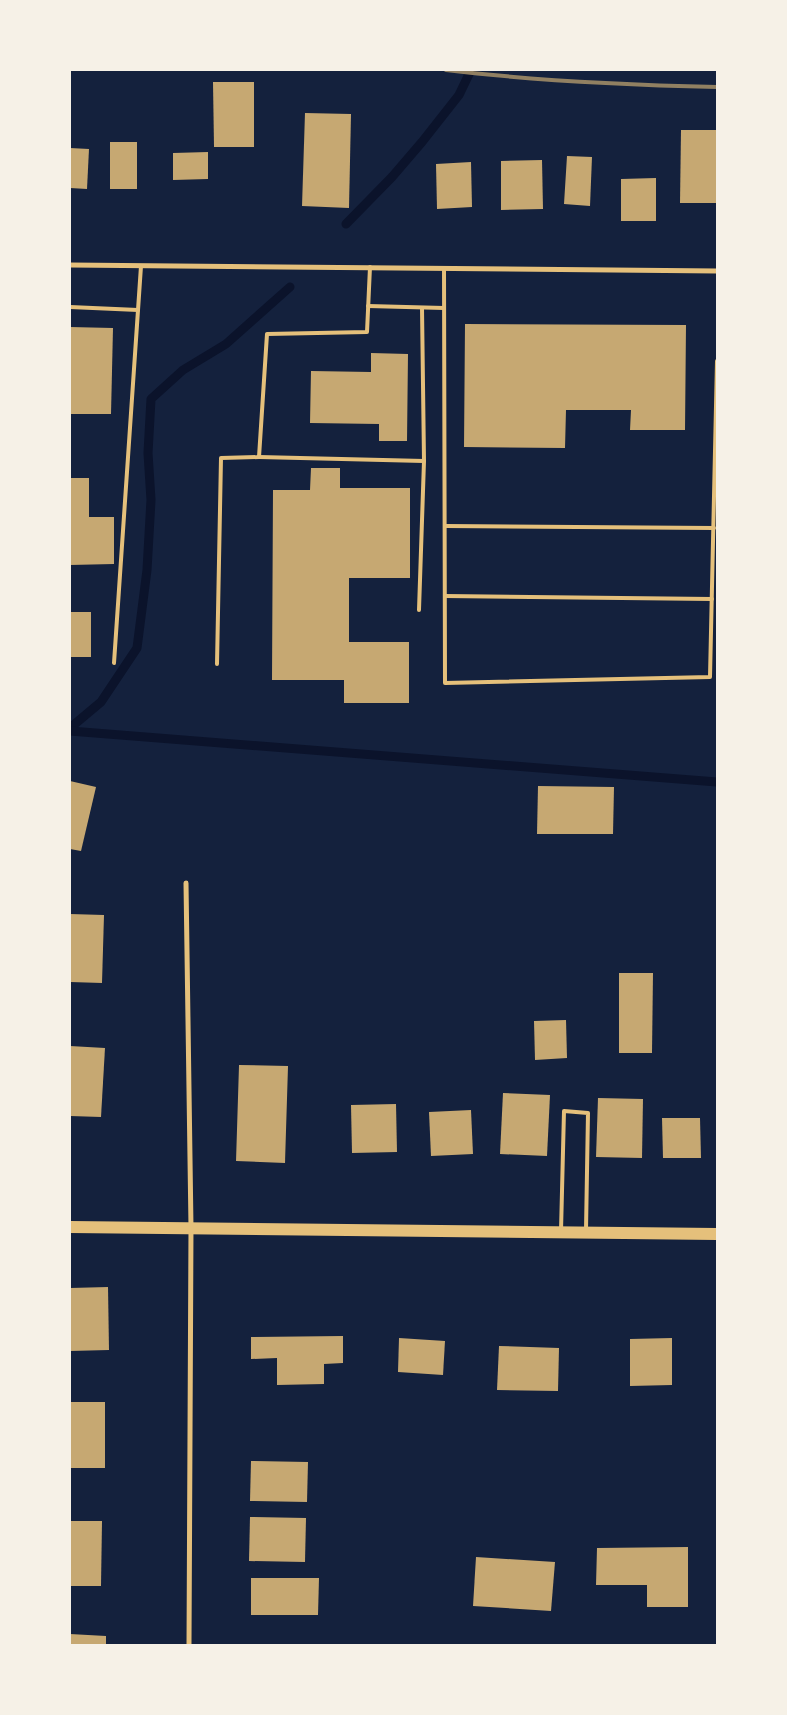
<svg xmlns="http://www.w3.org/2000/svg" width="787" height="1715" viewBox="0 0 787 1715" font-family="'PT Sans Narrow',sans-serif">
  <style>
    .lines { fill: none; stroke-linecap: round; stroke-linejoin: round }
    .stream { stroke: #0b132b; stroke-width: 9 }
    .building { fill: #c6a872 }
    .service { stroke: #e5c07b; stroke-width: 4 }
    .minor { stroke: #e5c07b; stroke-width: 5 }
    .primary { stroke: #e5c07b; stroke-width: 12 }
    .rail { stroke: #918062; stroke-width: 4 }
  </style>
  <rect width="100%" height="100%" fill="#14213d"/>
  <g class="lines">
    <!-- stream -->
    <g class="stream">
      <polyline points="346,224 392,177 422,142 459,95 471,70"/>
      <polyline points="70,728 101,702 137,648 147,570 151,500 148,453 151,399 183,370 226,344 290,287"/>
      <polyline points="70,731 717,782"/>
    </g>
  </g>
  <!-- building -->
  <g class="building">
    <polygon points="213,82 254,82 254,147 214,147"/>
    <polygon points="305,113 351,114 349,208 302,206"/>
    <polygon points="681,130 717,130 717,203 680,203"/>
    <rect x="110" y="142" width="27" height="47"/>
    <polygon points="70,148 89,149 87,189 70,188"/>
    <polygon points="208,152 208,179 173,180 173,153"/>
    <polygon points="567,156 592,157 590,206 564,204"/>
    <polygon points="542,160 543,209 501,210 501,161"/>
    <polygon points="471,162 472,207 437,209 436,164"/>
    <polygon points="656,178 656,221 621,221 621,179"/>
    <polygon points="465,324 686,325 685,430 630,430 631,410 566,410 565,448 464,447"/>
    <polygon points="70,327 113,328 111,414 70,414"/>
    <polygon points="371,353 408,354 407,441 379,441 379,424 310,423 311,371 371,372"/>
    <polygon points="311,468 340,468 340,488 410,488 410,578 349,578 349,642 409,642 409,703 344,703 344,680 272,680 273,490 310,490"/>
    <polygon points="70,478 89,478 89,517 114,517 114,564 70,565"/>
    <rect x="70" y="612" width="21" height="45"/>
    <polygon points="70,781 96,787 81,851 70,849"/>
    <polygon points="538,786 614,787 613,834 537,834"/>
    <polygon points="70,914 104,915 102,983 70,982"/>
    <polygon points="619,973 653,973 652,1053 619,1053"/>
    <polygon points="566,1020 567,1058 535,1060 534,1021"/>
    <polygon points="70,1046 105,1048 101,1117 70,1116"/>
    <polygon points="239,1065 288,1066 285,1163 236,1161"/>
    <polygon points="503,1093 550,1095 547,1156 500,1154"/>
    <polygon points="598,1098 643,1099 642,1158 596,1157"/>
    <polygon points="396,1104 397,1152 352,1153 351,1105"/>
    <polygon points="471,1110 473,1154 431,1156 429,1112"/>
    <polygon points="662,1118 700,1118 701,1158 663,1158"/>
    <polygon points="108,1287 109,1350 70,1351 70,1288"/>
    <polygon points="343,1336 343,1363 324,1364 324,1384 277,1385 277,1358 251,1359 251,1337"/>
    <polygon points="399,1338 445,1341 443,1375 398,1372"/>
    <polygon points="672,1338 672,1385 630,1386 630,1339"/>
    <polygon points="499,1346 559,1348 558,1391 497,1390"/>
    <rect x="70" y="1402" width="35" height="66"/>
    <polygon points="251,1461 308,1462 307,1502 250,1501"/>
    <polygon points="250,1517 306,1518 305,1562 249,1561"/>
    <polygon points="70,1521 102,1521 101,1586 70,1586"/>
    <polygon points="688,1547 688,1607 647,1607 647,1585 596,1585 597,1548"/>
    <polygon points="476,1557 555,1562 551,1611 473,1606"/>
    <polygon points="251,1578 319,1578 318,1615 251,1615"/>
    <polygon points="70,1634 106,1636 106,1645 70,1645"/>
  </g>
  <g class="lines">
    <!-- service -->
    <g class="service">
      <polyline points="444,268 445,683 710,677 717,361"/>
      <polyline points="368,306 444,308"/>
      <polyline points="70,307 138,310"/>
      <polyline points="259,457 424,461 422,308"/>
      <polyline points="445,526 714,528"/>
      <polyline points="445,596 712,599"/>
      <polyline points="419,610 424,461"/>
      <polyline points="114,663 141,266"/>
      <polyline points="217,664 221,458 259,457 267,334 367,332 370,267"/>
      <polyline points="561,1231 564,1111 588,1113 586,1230"/>
    </g>
    <!-- minor -->
    <g class="minor">
      <polyline points="70,265 717,271"/>
      <polyline points="186,883 191,1227 189,1645"/>
    </g>
    <!-- primary -->
    <polyline class="primary" points="70,1227 717,1234"/>
    <!-- rail -->
    <path class="rail" d="M446,70C536,81 627,85 717,87"/>
  </g>
  <!-- border -->
  <rect width="787" height="1715" fill="none" stroke="#f6f1e7" stroke-width="142"/>
</svg>
